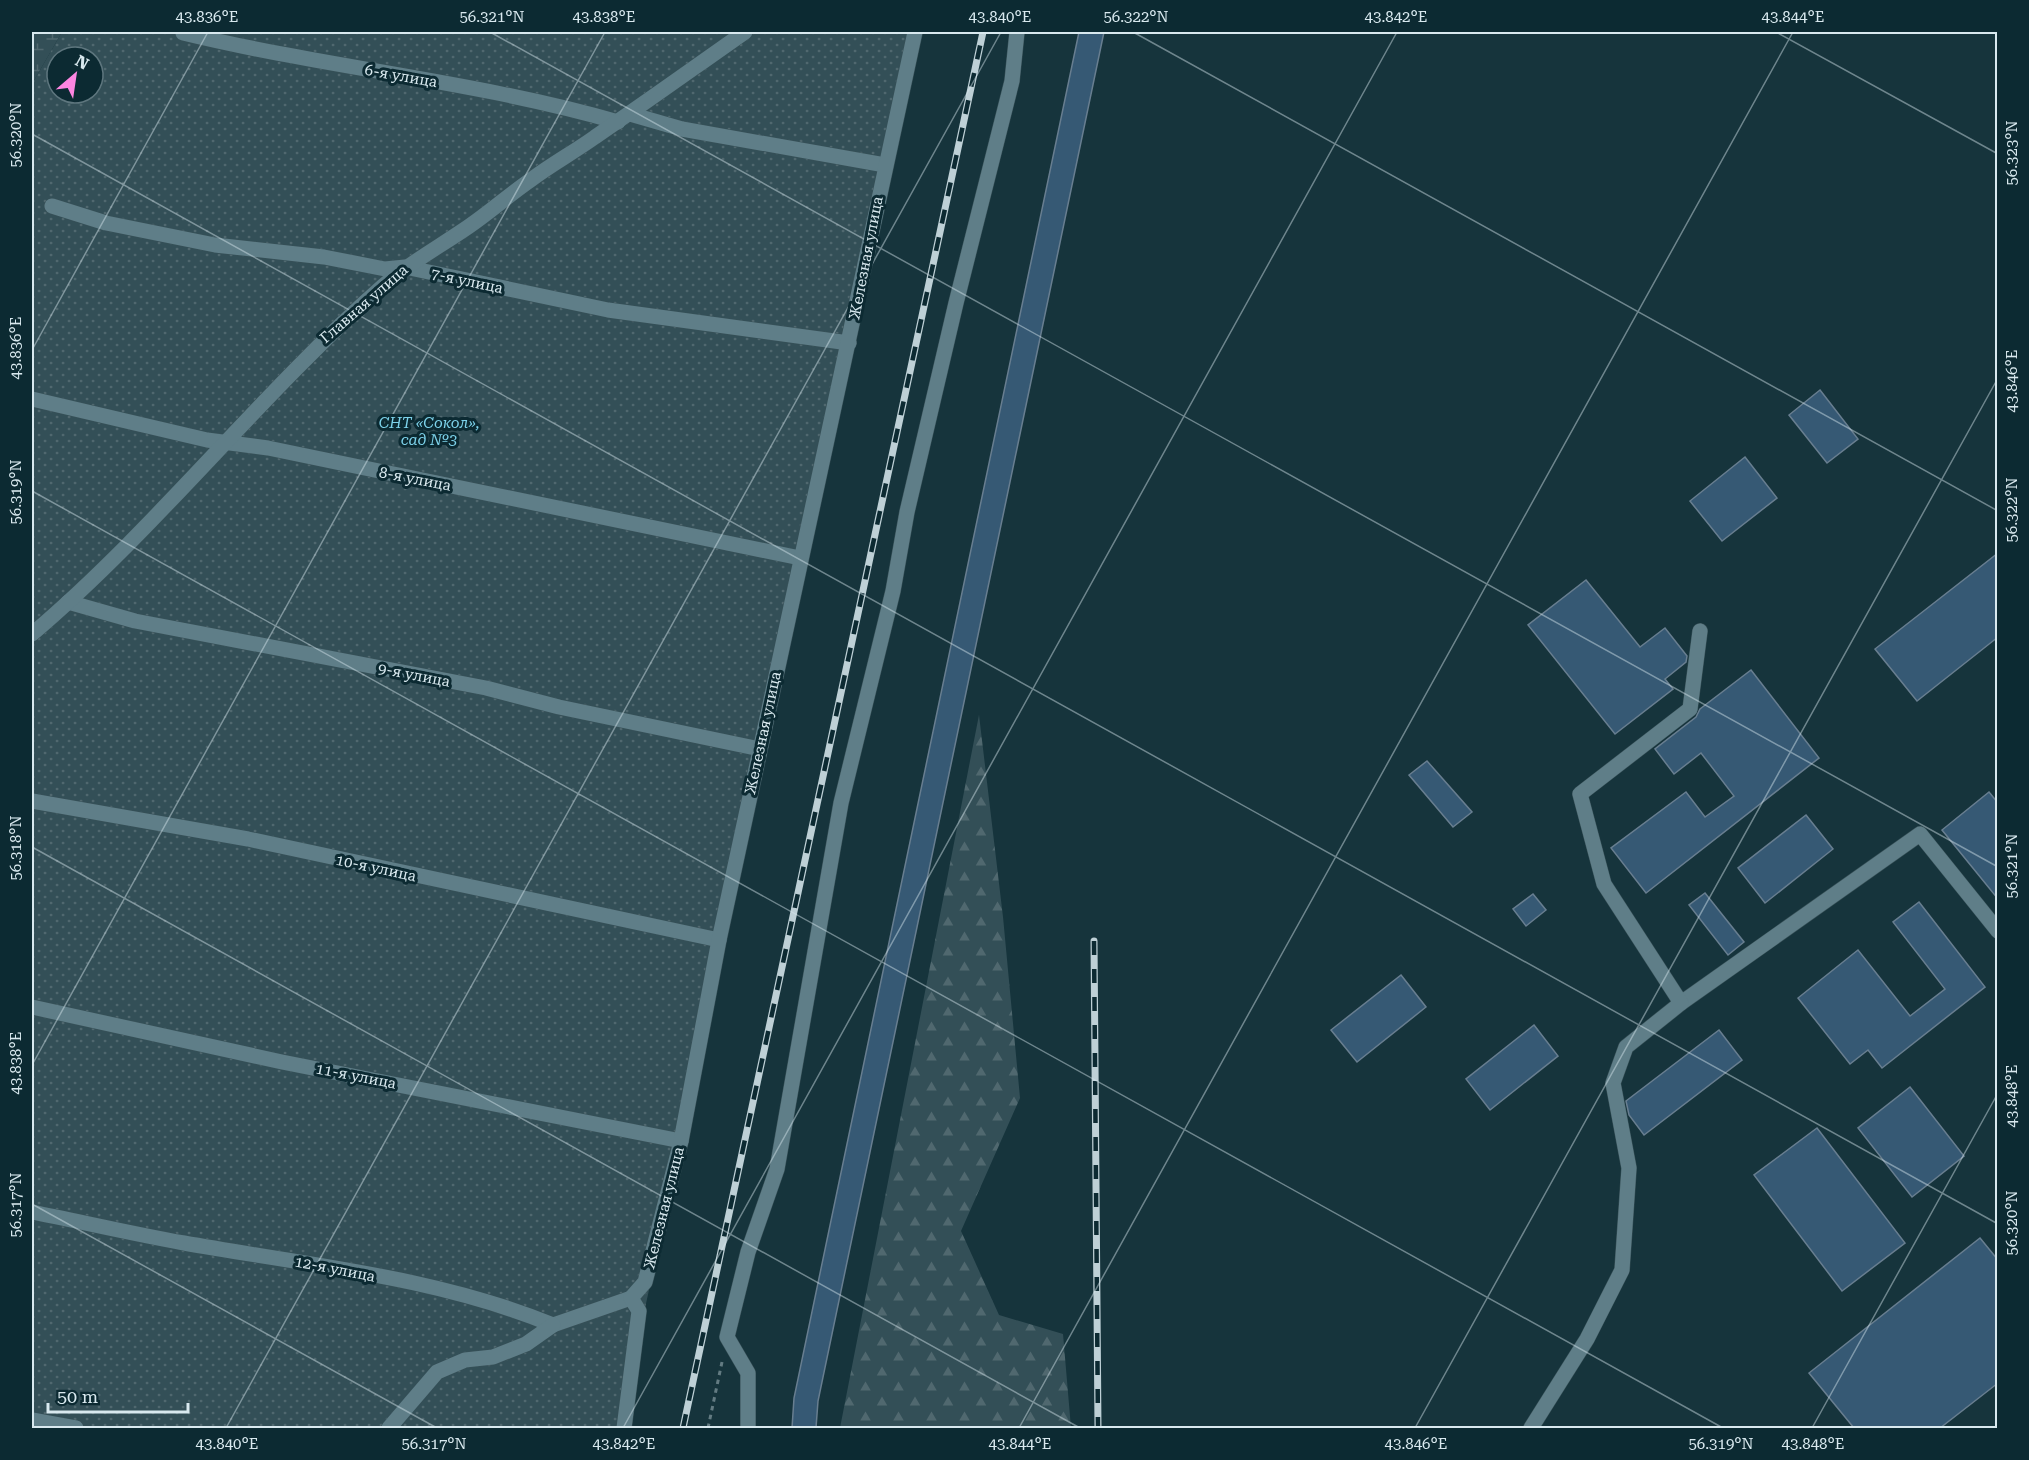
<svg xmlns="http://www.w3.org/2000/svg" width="2029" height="1460" viewBox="0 0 2029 1460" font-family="'Roboto Serif',serif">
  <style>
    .forest { fill: url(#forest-firs) }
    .wetland { fill: url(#wetland-marsh) }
    .garden { fill: url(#garden-dots); fill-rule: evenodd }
    .building { fill: #365974; stroke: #687e90; stroke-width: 1.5 }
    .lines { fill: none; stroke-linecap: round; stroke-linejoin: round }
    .minor-casing { stroke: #385158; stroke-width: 16 }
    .path { stroke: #637b82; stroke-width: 3; stroke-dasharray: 4.5 4.5; stroke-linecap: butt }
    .minor { stroke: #5f7e88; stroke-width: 15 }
    .rail-casing { stroke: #bed0d6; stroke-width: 7 }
    .rail { stroke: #0c2a32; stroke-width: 4.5; stroke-dasharray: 14; stroke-linecap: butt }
    .ticks { fill: none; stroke: #d9e9ef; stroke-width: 1.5; stroke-opacity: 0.45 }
    .labels { text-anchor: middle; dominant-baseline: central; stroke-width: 6; stroke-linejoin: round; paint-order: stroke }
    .street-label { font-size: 15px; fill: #d9e9ef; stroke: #0c2a32 }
    .park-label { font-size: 15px; font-style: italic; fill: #7dd2ea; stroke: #0c2a32 }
    .neatline { fill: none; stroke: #d9e9ef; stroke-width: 2 }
    .ticks-label { font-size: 15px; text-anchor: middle; fill: #d9e9ef }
  </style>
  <defs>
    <pattern id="forest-firs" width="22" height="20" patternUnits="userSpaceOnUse" patternTransform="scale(1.5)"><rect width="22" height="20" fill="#334f57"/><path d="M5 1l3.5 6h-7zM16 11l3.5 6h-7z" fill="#50686f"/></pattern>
    <pattern id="wetland-marsh" width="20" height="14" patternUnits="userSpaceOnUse" patternTransform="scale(1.5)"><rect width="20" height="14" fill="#334f57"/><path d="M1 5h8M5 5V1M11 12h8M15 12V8" fill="none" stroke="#50686f"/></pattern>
    <pattern id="garden-dots" width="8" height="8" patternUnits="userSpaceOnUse" patternTransform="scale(1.5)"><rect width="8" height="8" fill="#334f57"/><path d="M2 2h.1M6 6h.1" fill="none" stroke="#50686f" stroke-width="1.8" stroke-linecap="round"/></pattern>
  </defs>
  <rect width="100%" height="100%" fill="#16343c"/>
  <!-- forest -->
  <polygon class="forest" points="979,715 1003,917 1020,1098 961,1231 999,1315 1063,1334 1071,1428 840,1428"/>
  <!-- wetland -->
  <polygon class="wetland" points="32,32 62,32 32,84"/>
  <!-- garden -->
  <path class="garden" d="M62,32H922L619,1428H32V84ZM57,57H93V93H57Z"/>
  <!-- building -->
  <g class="building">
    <polygon points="1079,32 1104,32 818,1401 816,1428 792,1428 794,1398"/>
    <polygon points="1820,390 1858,439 1827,463 1789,415"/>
    <polygon points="1745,457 1777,498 1722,541 1690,501"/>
    <polygon points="1998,553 1998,637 1917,701 1875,649"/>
    <polygon points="1586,580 1640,647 1665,628 1687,656 1686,662 1665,679 1673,689 1615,734 1528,625"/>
    <polygon points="1751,670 1819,758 1646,893 1611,848 1686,792 1705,817 1734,796 1701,753 1674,774 1655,749 1696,717 1700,709"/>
    <polygon points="1427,761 1472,812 1453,827 1409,775"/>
    <polygon points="1989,792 1998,803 1998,899 1942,830"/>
    <polygon points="1806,815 1833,849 1765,903 1738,868"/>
    <polygon points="1705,893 1744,942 1728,955 1689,905"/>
    <polygon points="1533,894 1546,910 1526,926 1513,909"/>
    <polygon points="1919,902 1985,987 1882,1068 1868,1050 1850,1064 1798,998 1858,950 1910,1016 1945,989 1893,922"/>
    <polygon points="1401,975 1426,1007 1357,1062 1331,1030"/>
    <polygon points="1534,1025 1558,1056 1490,1110 1466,1079"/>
    <polygon points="1719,1030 1742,1060 1644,1135 1629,1115 1626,1101"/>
    <polygon points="1910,1087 1964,1156 1912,1197 1858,1128"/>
    <polygon points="1817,1128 1905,1243 1842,1291 1754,1175"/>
    <polygon points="1980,1238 1998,1260 1998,1383 1940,1428 1854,1428 1809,1373"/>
  </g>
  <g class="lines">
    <!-- minor casing -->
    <g class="minor-casing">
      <g id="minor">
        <path d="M183,33C327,68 476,81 618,122"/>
        <polyline points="630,114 682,129 885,165"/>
        <polyline points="52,206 106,223 215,245 324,257 385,269 405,267 608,310 849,343"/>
        <polyline points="32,399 207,440 268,448 800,558"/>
        <polyline points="68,602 135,621 486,688 559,707 760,749"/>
        <path d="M32,634C158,527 259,395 383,286C409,263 439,247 468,227C490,212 510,194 532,179C552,164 574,152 595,137C645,103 695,67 745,32"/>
        <polyline points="32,801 248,839 719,940"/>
        <polyline points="1681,1003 1920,834 1998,931"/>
        <polyline points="32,1007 282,1062 681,1141"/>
        <path d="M32,1212C82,1222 133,1234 184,1243C307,1265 437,1277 553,1325L631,1298"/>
        <polyline points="32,1420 76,1428"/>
        <polyline points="389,1428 437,1372 465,1360 493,1357 526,1344 553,1325"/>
        <polyline points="624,1428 639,1311 631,1298 645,1282 681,1141 719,940 915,32"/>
        <polyline points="748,1428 748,1373 727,1337 748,1252 777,1169 841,803 893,591 907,512 956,303 1012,81 1017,32"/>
        <polyline points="1531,1428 1587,1339 1622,1270 1629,1168 1613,1083 1626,1047 1681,1003 1604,884 1580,794 1690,709 1700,631"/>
      </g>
    </g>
    <!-- path -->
    <polyline class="path" points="708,1428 722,1362"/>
    <!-- minor -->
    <use href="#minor" class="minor"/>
    <!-- rail casing -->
    <g class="rail-casing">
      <g id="rail">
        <polyline points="1094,941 1098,1428"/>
        <polyline points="683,1428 983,32"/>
      </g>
    </g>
    <!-- rail -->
    <use href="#rail" class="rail"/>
  </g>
  <!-- ticks -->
  <path class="ticks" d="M490,32L1998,867M1133,32L1998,511M1776,32L1998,154M32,134L1998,1224M32,350L208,32M32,491L1723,1428M32,847L1080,1428M32,1065L605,32M32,1204L437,1428M226,1428L1001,32M623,1428L1397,32M1019,1428L1793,32M1415,1428L1998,378M1812,1428L1998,1093"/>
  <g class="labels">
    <!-- street labels -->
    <g class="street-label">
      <text transform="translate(401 76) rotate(10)">6-я улица</text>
      <text transform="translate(866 258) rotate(-79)">Железная улица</text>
      <text transform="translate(467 281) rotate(12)">7-я улица</text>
      <text transform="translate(364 304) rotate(-41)">Главная улица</text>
      <text transform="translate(415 479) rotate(11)">8-я улица</text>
      <text transform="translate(414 675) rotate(11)">9-я улица</text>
      <text transform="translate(763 733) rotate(-78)">Железная улица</text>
      <text transform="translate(376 868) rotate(12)">10-я улица</text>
      <text transform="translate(356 1076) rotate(11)">11-я улица</text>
      <text transform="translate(664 1208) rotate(-76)">Железная улица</text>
      <text transform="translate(335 1269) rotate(11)">12-я улица</text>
    </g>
    <!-- park labels -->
    <g class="park-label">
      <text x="429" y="423">СНТ «Сокол»,<tspan x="429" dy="17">сад №3</tspan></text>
    </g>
  </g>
  <!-- border -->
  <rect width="2029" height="1460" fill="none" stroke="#0c2a32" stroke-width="66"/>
  <!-- north arrow -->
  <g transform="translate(75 75) rotate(29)"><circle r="28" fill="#0c2a32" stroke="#5e767e" stroke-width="1.5"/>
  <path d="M0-4.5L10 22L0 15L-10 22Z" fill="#fe86e1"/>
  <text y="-9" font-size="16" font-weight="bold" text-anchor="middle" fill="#d9e9ef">N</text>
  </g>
  <!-- scale -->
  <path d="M48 1403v9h140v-9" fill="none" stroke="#d9e9ef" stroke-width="3"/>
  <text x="57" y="1403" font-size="18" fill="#d9e9ef" stroke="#0c2a32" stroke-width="4.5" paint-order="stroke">50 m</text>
  <rect x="33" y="33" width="1963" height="1394" class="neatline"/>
  <g class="ticks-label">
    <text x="207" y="22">43.836°E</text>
    <text x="492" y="22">56.321°N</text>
    <text x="604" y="22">43.838°E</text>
    <text x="1000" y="22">43.840°E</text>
    <text x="1136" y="22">56.322°N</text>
    <text x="1396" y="22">43.842°E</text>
    <text x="1793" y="22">43.844°E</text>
    <text transform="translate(16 135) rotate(-90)" y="5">56.320°N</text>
    <text transform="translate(2012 153) rotate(-90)" y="5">56.323°N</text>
    <text transform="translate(16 348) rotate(-90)" y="5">43.836°E</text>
    <text transform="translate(2012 381) rotate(-90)" y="5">43.846°E</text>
    <text transform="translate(16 492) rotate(-90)" y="5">56.319°N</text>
    <text transform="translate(2012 510) rotate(-90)" y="5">56.322°N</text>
    <text transform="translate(16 848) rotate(-90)" y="5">56.318°N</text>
    <text transform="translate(2012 866) rotate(-90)" y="5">56.321°N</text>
    <text transform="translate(16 1063) rotate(-90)" y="5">43.838°E</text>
    <text transform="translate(2012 1096) rotate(-90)" y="5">43.848°E</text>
    <text transform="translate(16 1205) rotate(-90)" y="5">56.317°N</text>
    <text transform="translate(2012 1223) rotate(-90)" y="5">56.320°N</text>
    <text x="227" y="1449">43.840°E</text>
    <text x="434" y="1449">56.317°N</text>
    <text x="624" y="1449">43.842°E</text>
    <text x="1020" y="1449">43.844°E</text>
    <text x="1416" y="1449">43.846°E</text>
    <text x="1721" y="1449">56.319°N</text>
    <text x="1813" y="1449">43.848°E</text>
  </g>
</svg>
